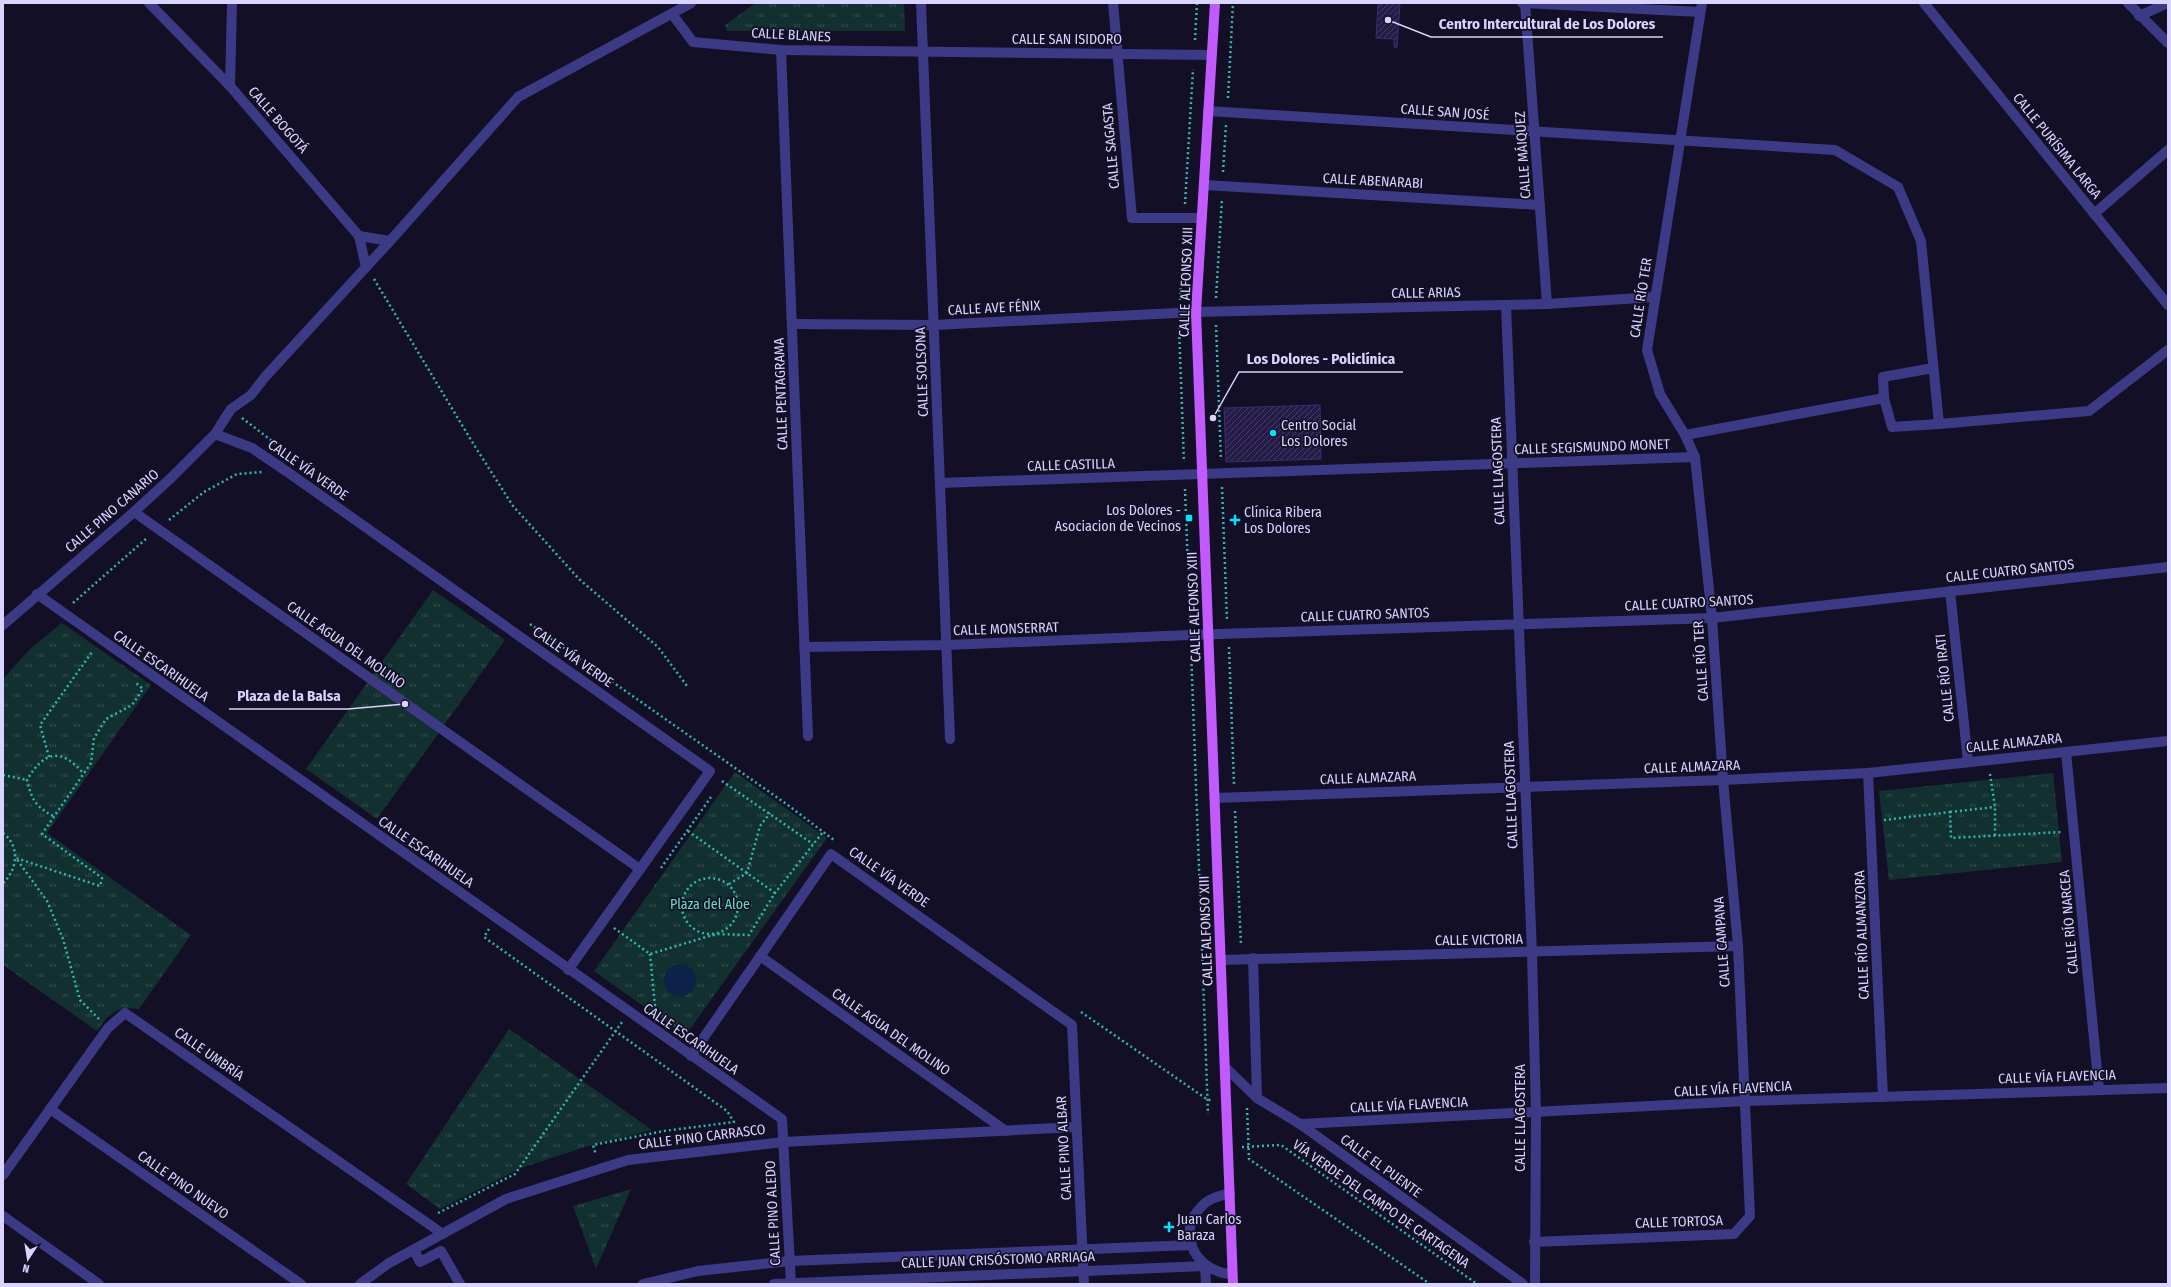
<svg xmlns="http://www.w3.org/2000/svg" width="2171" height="1287" viewBox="0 0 2171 1287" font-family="'Fira Sans Condensed',sans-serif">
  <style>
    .park { fill: url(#park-tufts) }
    .water { fill: #0c2248 }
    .building { fill: url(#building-hatch); stroke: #3b2d73 }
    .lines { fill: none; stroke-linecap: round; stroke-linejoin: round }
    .path { stroke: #2fb8b0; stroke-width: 2.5; stroke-dasharray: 2 3; stroke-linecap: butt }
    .minor { stroke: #3d3a85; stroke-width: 10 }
    .major { stroke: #c25bff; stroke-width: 10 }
    .poi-dot { fill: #00e5ff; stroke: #130f26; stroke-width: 1.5 }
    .labels { text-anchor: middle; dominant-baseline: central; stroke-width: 3.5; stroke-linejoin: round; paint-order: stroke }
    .street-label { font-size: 14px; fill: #d9d4ff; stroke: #130f26 }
    .poi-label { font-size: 14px; fill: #d9d4ff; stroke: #130f26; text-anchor: start }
    .park-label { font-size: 14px; fill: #5fe0c0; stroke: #130f26 }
    .leader { fill: none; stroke: #d9d4ff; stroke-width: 1.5 }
    .callout-dot { fill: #d9d4ff; stroke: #130f26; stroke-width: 1.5 }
    .callout-label { font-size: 15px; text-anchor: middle; font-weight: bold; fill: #d9d4ff; stroke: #130f26; stroke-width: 3.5; stroke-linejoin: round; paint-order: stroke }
  </style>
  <defs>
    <pattern id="park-tufts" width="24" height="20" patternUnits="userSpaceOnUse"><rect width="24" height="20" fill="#12302f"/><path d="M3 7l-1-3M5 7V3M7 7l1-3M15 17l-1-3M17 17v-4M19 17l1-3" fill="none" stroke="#344d4e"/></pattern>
    <pattern id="building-hatch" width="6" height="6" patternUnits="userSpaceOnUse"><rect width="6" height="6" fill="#241b47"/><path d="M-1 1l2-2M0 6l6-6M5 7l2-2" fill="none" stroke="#433b63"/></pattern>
  </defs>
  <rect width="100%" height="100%" fill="#130f26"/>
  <!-- park -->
  <g class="park">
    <polygon points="756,3 904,3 905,31 727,31 725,25"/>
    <polygon points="433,590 505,640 377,819 306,769"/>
    <path d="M62,623L151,685L47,833L191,935L139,1009C116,1006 110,1013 97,1031L3,965V679L29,650Z"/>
    <polygon points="735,772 827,838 685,1036 594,971"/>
    <polygon points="2053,773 2062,862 1889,880 1879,791"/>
    <polygon points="509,1029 652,1130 582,1148 521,1168 440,1209 406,1184"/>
    <polygon points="631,1189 596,1269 573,1206"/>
  </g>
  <!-- water -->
  <circle class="water" cx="680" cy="980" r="16"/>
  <!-- building -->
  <g class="building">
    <polygon points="1378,3 1400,3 1397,48 1394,47 1394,39 1376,38"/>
    <polygon points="1320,405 1321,459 1226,462 1224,408"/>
  </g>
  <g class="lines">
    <!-- path -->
    <g class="path">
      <polyline points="1195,40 1197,3"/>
      <polyline points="1228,98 1233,3"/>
      <polyline points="1223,172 1226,125"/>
      <polyline points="1185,204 1193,69"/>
      <polyline points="374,279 474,445 513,506 579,579 658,647 687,686"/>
      <polyline points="1216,298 1222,199"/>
      <polyline points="1180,300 1184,231"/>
      <polyline points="1216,325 1221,460"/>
      <polyline points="1179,327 1184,462"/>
      <polyline points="242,418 284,450"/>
      <polyline points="1222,487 1227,620"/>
      <polyline points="1185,489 1190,622"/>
      <polyline points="169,520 204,492 237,474 262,472"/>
      <polyline points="73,603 147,538"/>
      <polyline points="530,624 785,803 834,840"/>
      <polyline points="1229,647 1234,784"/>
      <polyline points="1191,649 1208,1114"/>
      <polyline points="49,757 40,725 92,652"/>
      <polyline points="1990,774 1995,807 1995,836"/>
      <polyline points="3,775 27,780"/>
      <polyline points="722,781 813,844"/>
      <polyline points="1235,811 1241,945"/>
      <polyline points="1950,812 1995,807"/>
      <path d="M53,816C35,806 32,800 27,780C44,751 61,747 84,774"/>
      <polyline points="1884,820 1950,812 1951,838 2061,832"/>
      <polyline points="688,831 775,893"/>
      <path d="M3,833C20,846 18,869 3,883"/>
      <polyline points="661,868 711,797"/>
      <circle cx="710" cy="906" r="28"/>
      <polyline points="729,884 747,873 760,826 770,813"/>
      <polyline points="614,928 650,954 716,934 749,935 775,893 823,832"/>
      <polyline points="489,929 484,937 727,1111 734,1122 664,1131 593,1145 596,1155"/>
      <polyline points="650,954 655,1006 652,1011"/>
      <polyline points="1081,1012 1208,1100 1212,1100"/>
      <polyline points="99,1019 80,1000 63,939 47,901 16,858 100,886 102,878 42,834 91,763 94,738 106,719 132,705 143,689 136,683"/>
      <polyline points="1247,1108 1249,1159 1430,1284"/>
      <polyline points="1242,1147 1281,1145 1477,1284"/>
      <polyline points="438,1213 515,1174 622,1022"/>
    </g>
    <!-- minor -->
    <g class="minor">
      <polyline points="149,3 230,86"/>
      <polyline points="232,3 230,86 359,236 366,267"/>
      <polyline points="921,3 950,739"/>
      <polyline points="1113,3 1132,218 1202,218"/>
      <polyline points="1522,3 1700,12"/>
      <polyline points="1525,3 1547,304"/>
      <polyline points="1924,3 2168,305"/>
      <polyline points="2128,3 2168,43"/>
      <polyline points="672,14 693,42 781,50 1212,55"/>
      <polyline points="2139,16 2168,3"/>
      <polyline points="781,50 808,736"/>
      <polyline points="1208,111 1835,150 1898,187 1921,241 1939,424 2089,411 2168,350"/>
      <polyline points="1204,185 1540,205"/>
      <polyline points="2094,214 2168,150"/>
      <polyline points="359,236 390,241"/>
      <polyline points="1506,305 1532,953 1536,1114 1535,1284"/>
      <polyline points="792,324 934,325 1196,312 1547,304 1655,297"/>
      <polyline points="1884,398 1883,377 1933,368"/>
      <polyline points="215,434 252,448 289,473 710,771 568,970"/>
      <polyline points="1685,435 1884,398 1892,427 1939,424"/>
      <polyline points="940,483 1695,457"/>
      <polyline points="134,512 640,869"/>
      <polyline points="1950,591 1968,762"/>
      <polyline points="37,594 782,1119 791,1284"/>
      <polyline points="3,625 134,512 172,477 215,434 231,409 251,395 265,377 390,241 518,97 691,3"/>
      <polyline points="804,647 947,645 1190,635 1712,618 2168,567"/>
      <polyline points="2066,752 2099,1090"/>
      <polyline points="1868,773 1883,1097"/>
      <polyline points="1215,798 1723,780 1868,773 2168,741"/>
      <polyline points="760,956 1006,1131"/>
      <polyline points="1253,958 1257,1098"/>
      <polyline points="1221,960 1738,946"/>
      <polyline points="691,1056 831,854 1072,1025 1084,1284"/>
      <polyline points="1226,1068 1257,1098 1300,1124 1523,1284"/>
      <polyline points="50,1109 301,1284"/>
      <polyline points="1300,1124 1746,1101 2168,1088"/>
      <polyline points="3,1175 108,1028 125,1013 443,1234"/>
      <path d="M1230,1193C1220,1196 1209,1198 1202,1206C1174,1233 1197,1273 1232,1274"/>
      <polyline points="3,1216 99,1284"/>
      <polyline points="1534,1242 1734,1234 1750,1216 1738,946 1723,780 1712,618 1695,457 1685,435 1660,394 1647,350 1702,3"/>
      <polyline points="414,1250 420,1262 441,1251 460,1284"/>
      <polyline points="360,1284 389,1263 506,1199 628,1160 783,1142 1077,1127"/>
      <polyline points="643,1284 698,1271 790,1261 1192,1245"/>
      <polyline points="774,1284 1205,1266 1206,1284"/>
    </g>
    <!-- major -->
    <polyline class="major" points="1215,3 1196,312 1233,1284"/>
  </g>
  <!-- markers -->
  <g class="poi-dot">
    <circle cx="1273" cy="433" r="4"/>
    <rect x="1185" y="514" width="8" height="8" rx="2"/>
    <path d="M1233 514h4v4h4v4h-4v4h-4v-4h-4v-4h4z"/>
    <path d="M1167 1221h4v4h4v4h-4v4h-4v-4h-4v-4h4z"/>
  </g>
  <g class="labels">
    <!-- street labels -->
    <g class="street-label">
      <text transform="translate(791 35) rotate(3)">CALLE BLANES</text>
      <text x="1067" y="39">CALLE SAN ISIDORO</text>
      <text transform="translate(1445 112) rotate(4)">CALLE SAN JOSÉ</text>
      <text transform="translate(278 120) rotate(49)">CALLE BOGOTÁ</text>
      <text transform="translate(1111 146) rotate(-95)">CALLE SAGASTA</text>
      <text transform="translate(2057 146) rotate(51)">CALLE PURÍSIMA LARGA</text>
      <text transform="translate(1523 155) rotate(-94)">CALLE MÁIQUEZ</text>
      <text transform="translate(1373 181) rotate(3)">CALLE ABENARABI</text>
      <text transform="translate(1186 282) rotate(-88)">CALLE ALFONSO XIII</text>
      <text transform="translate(1426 293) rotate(-1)">CALLE ARIAS</text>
      <text transform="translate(1641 298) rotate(-81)">CALLE RÍO TER</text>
      <text transform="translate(994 308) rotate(-3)">CALLE AVE FÉNIX</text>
      <text transform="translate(922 372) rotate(-92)">CALLE SOLSONA</text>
      <text transform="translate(781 394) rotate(-92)">CALLE PENTAGRAMA</text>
      <text transform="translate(1592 447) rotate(-2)">CALLE SEGISMUNDO MONET</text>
      <text transform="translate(1071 465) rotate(-2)">CALLE CASTILLA</text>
      <text transform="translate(308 470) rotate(35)">CALLE VÍA VERDE</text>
      <text transform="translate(1498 471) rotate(-92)">CALLE LLAGOSTERA</text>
      <text transform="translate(112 511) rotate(-41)">CALLE PINO CANARIO</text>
      <text transform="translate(2010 571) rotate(-6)">CALLE CUATRO SANTOS</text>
      <text transform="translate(1689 603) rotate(-3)">CALLE CUATRO SANTOS</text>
      <text transform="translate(1194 607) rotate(-92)">CALLE ALFONSO XIII</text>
      <text transform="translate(1365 615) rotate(-2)">CALLE CUATRO SANTOS</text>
      <text transform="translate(1006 629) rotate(-2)">CALLE MONSERRAT</text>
      <text transform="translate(346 645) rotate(35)">CALLE AGUA DEL MOLINO</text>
      <text transform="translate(573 657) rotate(35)">CALLE VÍA VERDE</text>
      <text transform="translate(1701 661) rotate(-94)">CALLE RÍO TER</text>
      <text transform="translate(161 666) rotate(35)">CALLE ESCARIHUELA</text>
      <text transform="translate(1945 678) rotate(-96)">CALLE RÍO IRATI</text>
      <text transform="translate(2014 743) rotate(-6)">CALLE ALMAZARA</text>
      <text transform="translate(1692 767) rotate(-2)">CALLE ALMAZARA</text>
      <text transform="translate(1368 778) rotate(-2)">CALLE ALMAZARA</text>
      <text transform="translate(1511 795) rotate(-92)">CALLE LLAGOSTERA</text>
      <text transform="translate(426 852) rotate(35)">CALLE ESCARIHUELA</text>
      <text transform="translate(889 877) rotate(35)">CALLE VÍA VERDE</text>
      <text transform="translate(2069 922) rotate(-95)">CALLE RÍO NARCEA</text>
      <text transform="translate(1206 931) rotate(-92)">CALLE ALFONSO XIII</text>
      <text transform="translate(1862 935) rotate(-92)">CALLE RÍO ALMANZORA</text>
      <text transform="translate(1479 940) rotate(-1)">CALLE VICTORIA</text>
      <text transform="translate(1722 942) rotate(-94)">CALLE CAMPANA</text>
      <text transform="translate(891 1032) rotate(35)">CALLE AGUA DEL MOLINO</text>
      <text transform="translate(691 1039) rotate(35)">CALLE ESCARIHUELA</text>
      <text transform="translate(209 1054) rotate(35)">CALLE UMBRÍA</text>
      <text transform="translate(2057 1077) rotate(-2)">CALLE VÍA FLAVENCIA</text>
      <text transform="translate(1733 1089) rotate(-3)">CALLE VÍA FLAVENCIA</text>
      <text transform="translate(1409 1105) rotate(-3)">CALLE VÍA FLAVENCIA</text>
      <text transform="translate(1520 1118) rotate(-90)">CALLE LLAGOSTERA</text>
      <text transform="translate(702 1137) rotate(-7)">CALLE PINO CARRASCO</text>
      <text transform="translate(1064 1148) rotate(-93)">CALLE PINO ALBAR</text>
      <text transform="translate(1381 1166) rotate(36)">CALLE EL PUENTE</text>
      <text transform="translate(183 1185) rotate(35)">CALLE PINO NUEVO</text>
      <text transform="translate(1381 1204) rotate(35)">VÍA VERDE DEL CAMPO DE CARTAGENA</text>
      <text transform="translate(773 1213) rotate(-93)">CALLE PINO ALEDO</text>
      <text transform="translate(1679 1222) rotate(-2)">CALLE TORTOSA</text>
      <text transform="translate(998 1260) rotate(-2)">CALLE JUAN CRISÓSTOMO ARRIAGA</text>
    </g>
    <!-- poi labels -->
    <g class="poi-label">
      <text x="1281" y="425">Centro Social<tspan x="1281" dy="16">Los Dolores</tspan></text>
      <text x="1181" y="510" text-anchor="end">Los Dolores -<tspan x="1181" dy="16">Asociacion de Vecinos</tspan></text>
      <text x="1244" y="512">Clínica Ribera<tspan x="1244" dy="16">Los Dolores</tspan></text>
      <text x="1177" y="1219">Juan Carlos<tspan x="1177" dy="16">Baraza</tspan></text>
    </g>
    <!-- park labels -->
    <g class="park-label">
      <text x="710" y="904">Plaza del Aloe</text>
    </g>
  </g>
  <!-- callouts -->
  <path class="leader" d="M1388 20L1431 37H1663M1213 418L1239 372H1403M405 704L348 709H229"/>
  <g class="callout-dot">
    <circle cx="1388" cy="20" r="4"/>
    <circle cx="1213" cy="418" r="4"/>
    <circle cx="405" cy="704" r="4"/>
  </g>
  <g class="callout-label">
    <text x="1547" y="29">Centro Intercultural de Los Dolores</text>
    <text x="1321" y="364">Los Dolores - Policlínica</text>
    <text x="289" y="701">Plaza de la Balsa</text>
  </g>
  <!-- border -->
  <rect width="2171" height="1287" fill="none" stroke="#d9d4ff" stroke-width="8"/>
  <!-- north arrow -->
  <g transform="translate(28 1259) rotate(192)" stroke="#130f26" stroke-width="3" paint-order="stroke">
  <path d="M0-3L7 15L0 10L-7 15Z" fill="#d9d4ff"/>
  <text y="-6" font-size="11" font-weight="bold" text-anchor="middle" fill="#d9d4ff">N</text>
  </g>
</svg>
